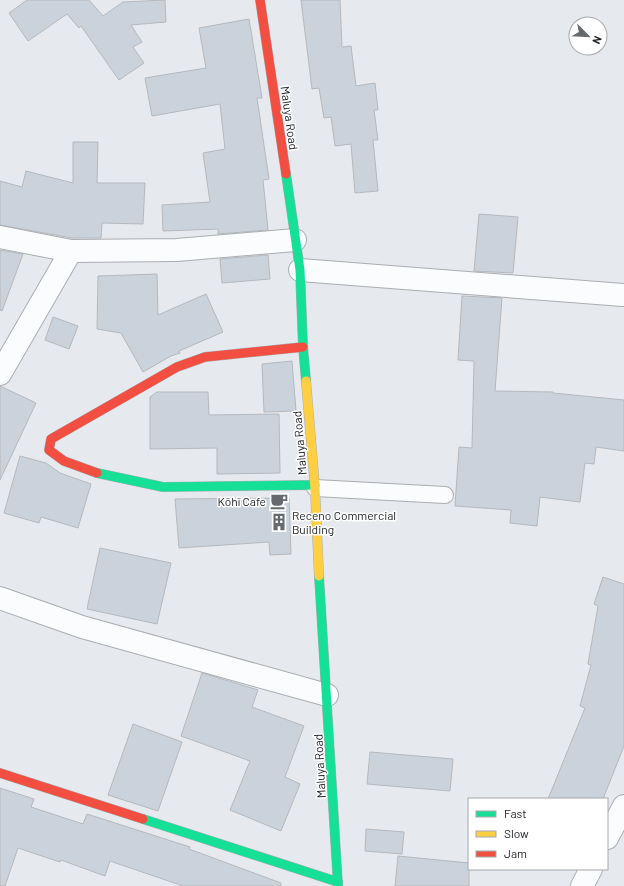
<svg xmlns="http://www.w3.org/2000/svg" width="624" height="886" viewBox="0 0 624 886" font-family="Barlow,sans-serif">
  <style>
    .building { fill: #cad3dc; stroke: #b5b8bc }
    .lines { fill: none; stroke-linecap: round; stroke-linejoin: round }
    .lane-casing { stroke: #aaadb1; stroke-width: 18 }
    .street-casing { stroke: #aaadb1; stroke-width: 24 }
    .fast-casing { stroke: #aaadb1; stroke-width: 10 }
    .slow-casing { stroke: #aaadb1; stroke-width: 10 }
    .jam-casing { stroke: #aaadb1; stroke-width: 10 }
    .lane { stroke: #fbfcfd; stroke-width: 16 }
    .street { stroke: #fbfcfd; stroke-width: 22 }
    .fast { stroke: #16e098; stroke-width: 9 }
    .slow { stroke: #ffcf43; stroke-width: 9 }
    .jam { stroke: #f24e42; stroke-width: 9 }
    .labels { text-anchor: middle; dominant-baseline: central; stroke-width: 3; stroke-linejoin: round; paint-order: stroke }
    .street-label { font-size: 12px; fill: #212427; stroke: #fff }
    .poi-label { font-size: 12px; fill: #212427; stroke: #fff; text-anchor: end }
  </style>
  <rect width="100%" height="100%" fill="#e6eaef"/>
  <!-- building -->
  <g class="building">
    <polygon points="27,0 89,0 103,16 123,2 165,0 166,22 131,25 142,42 133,47 144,63 119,80 81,26 79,28 67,14 28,41 9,13"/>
    <polygon points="301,0 340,0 342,47 351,46 356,86 375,83 378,110 374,110 378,140 373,140 378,191 355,193 351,144 335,146 331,117 324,118 319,88 312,89"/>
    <polygon points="249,19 262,98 257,98 269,179 263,180 268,230 218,234 218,229 163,231 162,205 210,202 203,153 225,149 220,104 152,116 145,78 206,68 199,28"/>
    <polygon points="73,142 98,142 97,183 145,183 143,224 102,223 101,238 72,238 0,225 0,181 22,187 26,171 73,183"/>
    <polygon points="479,214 518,217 513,273 474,271"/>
    <polygon points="0,250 23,254 2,311 0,310"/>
    <polygon points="268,255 270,279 222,283 220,259"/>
    <polygon points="157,274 158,315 206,294 223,332 179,351 180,353 171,356 143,372 121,333 97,329 98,276"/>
    <polygon points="462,296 502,298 495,391 553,392 553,393 624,400 624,451 596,447 594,464 585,463 580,502 540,497 537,526 510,523 511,510 455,506 459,447 472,448 474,361 458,360"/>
    <polygon points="53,317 78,326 69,349 45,340"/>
    <polygon points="292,361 296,411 264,412 262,364"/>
    <polygon points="0,386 36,403 0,480"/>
    <polygon points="157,392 208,392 209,415 279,414 280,473 217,474 217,448 150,449 150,397"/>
    <polygon points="20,456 46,463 60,473 91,484 78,528 41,517 39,523 4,513"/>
    <polygon points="289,498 291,554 270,555 269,542 179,548 175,499"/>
    <polygon points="100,548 171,563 157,624 87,609"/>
    <polygon points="603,577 624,584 624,746 603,799 548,799 585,708 580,706 591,665 588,664 598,606 594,604"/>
    <polygon points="202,673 258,690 252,707 304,726 285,777 300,784 281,831 230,810 250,761 181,736"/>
    <polygon points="133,724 182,742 158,811 108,795"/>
    <polygon points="370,752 453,759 450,791 367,784"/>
    <polygon points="0,788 34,799 31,807 83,824 87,814 190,847 189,849 281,883 281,886 183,886 110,861 105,876 61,860 60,862 18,848 5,886 0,886"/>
    <polygon points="366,829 404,832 402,854 365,851"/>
    <polygon points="398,856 469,863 469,886 395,886"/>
  </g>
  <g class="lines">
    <!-- lane casing -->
    <g class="lane-casing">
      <polyline id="lane" points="315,488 445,495"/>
    </g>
    <!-- street casing -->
    <g class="street-casing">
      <g id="street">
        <polyline points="0,237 71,251 177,250 295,240"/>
        <polyline points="300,270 623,295"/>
        <polyline points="0,374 71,251"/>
        <polyline points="0,598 82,627 327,695"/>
        <polyline points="607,838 624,806"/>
        <polyline points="582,886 591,869"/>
      </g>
    </g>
    <!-- fast casing -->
    <g class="fast-casing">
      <g id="fast">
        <polyline points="286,174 300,270 303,347 306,381"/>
        <polyline points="97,473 163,487 315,485"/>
        <polyline points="319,576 338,886"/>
        <polyline points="143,819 338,882"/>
      </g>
    </g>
    <!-- slow casing -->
    <g class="slow-casing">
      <polyline id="slow" points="306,381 315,488 319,576"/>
    </g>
    <!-- jam casing -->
    <g class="jam-casing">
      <g id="jam">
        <polyline points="260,0 286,174"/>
        <polyline points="97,473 64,461 49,450 51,439 177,367 205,357 303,347"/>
        <polyline points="0,773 143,819"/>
      </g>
    </g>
    <!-- lane -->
    <use href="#lane" class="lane"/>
    <!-- street -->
    <use href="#street" class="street"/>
    <!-- fast -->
    <use href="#fast" class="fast"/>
    <!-- slow -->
    <use href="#slow" class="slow"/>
    <!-- jam -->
    <use href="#jam" class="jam"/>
  </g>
  <!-- icons -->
  <defs>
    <g id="cafe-bare" transform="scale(1.38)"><path d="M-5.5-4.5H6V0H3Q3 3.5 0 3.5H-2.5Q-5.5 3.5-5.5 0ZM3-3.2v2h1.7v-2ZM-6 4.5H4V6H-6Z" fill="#66696d" stroke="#fff" stroke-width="2.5" paint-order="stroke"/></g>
    <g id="building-bare" transform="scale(1.38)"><path d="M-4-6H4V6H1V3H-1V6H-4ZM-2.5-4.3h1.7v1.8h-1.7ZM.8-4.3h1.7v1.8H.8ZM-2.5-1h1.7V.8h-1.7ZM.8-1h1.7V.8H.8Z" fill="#66696d" stroke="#fff" stroke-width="2.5" paint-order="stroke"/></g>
  </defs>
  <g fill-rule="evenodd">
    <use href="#cafe-bare" x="279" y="501"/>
    <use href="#building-bare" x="279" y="522"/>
  </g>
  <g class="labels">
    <!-- street labels -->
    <g class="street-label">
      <text transform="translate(290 118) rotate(82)">Maluya Road</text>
      <text transform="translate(299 443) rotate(-95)">Maluya Road</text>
      <text transform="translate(319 766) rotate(-93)">Maluya Road</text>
    </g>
    <!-- poi labels -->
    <g class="poi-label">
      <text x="266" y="501">Kōhī Cafe</text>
      <text x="292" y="515" text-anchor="start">Receno Commercial<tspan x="292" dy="14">Building</tspan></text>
    </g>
  </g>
  <!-- legend -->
  <rect x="468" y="798" width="140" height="72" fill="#ffffff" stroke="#a6a7a9"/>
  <rect x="476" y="811" width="20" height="6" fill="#16e098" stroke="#a6a7a9"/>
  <text x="504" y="818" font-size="12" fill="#212427">Fast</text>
  <rect x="476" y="831" width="20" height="6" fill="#ffcf43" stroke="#a6a7a9"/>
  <text x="504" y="838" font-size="12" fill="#212427">Slow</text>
  <rect x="476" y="851" width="20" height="6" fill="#f24e42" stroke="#a6a7a9"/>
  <text x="504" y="858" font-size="12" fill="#212427">Jam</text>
  <!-- north arrow -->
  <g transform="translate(588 36) rotate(114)"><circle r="19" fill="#ffffff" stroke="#a6a7a9"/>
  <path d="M0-3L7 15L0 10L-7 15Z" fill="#66696d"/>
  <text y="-6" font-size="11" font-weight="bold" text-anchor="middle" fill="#212427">N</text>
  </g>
</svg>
